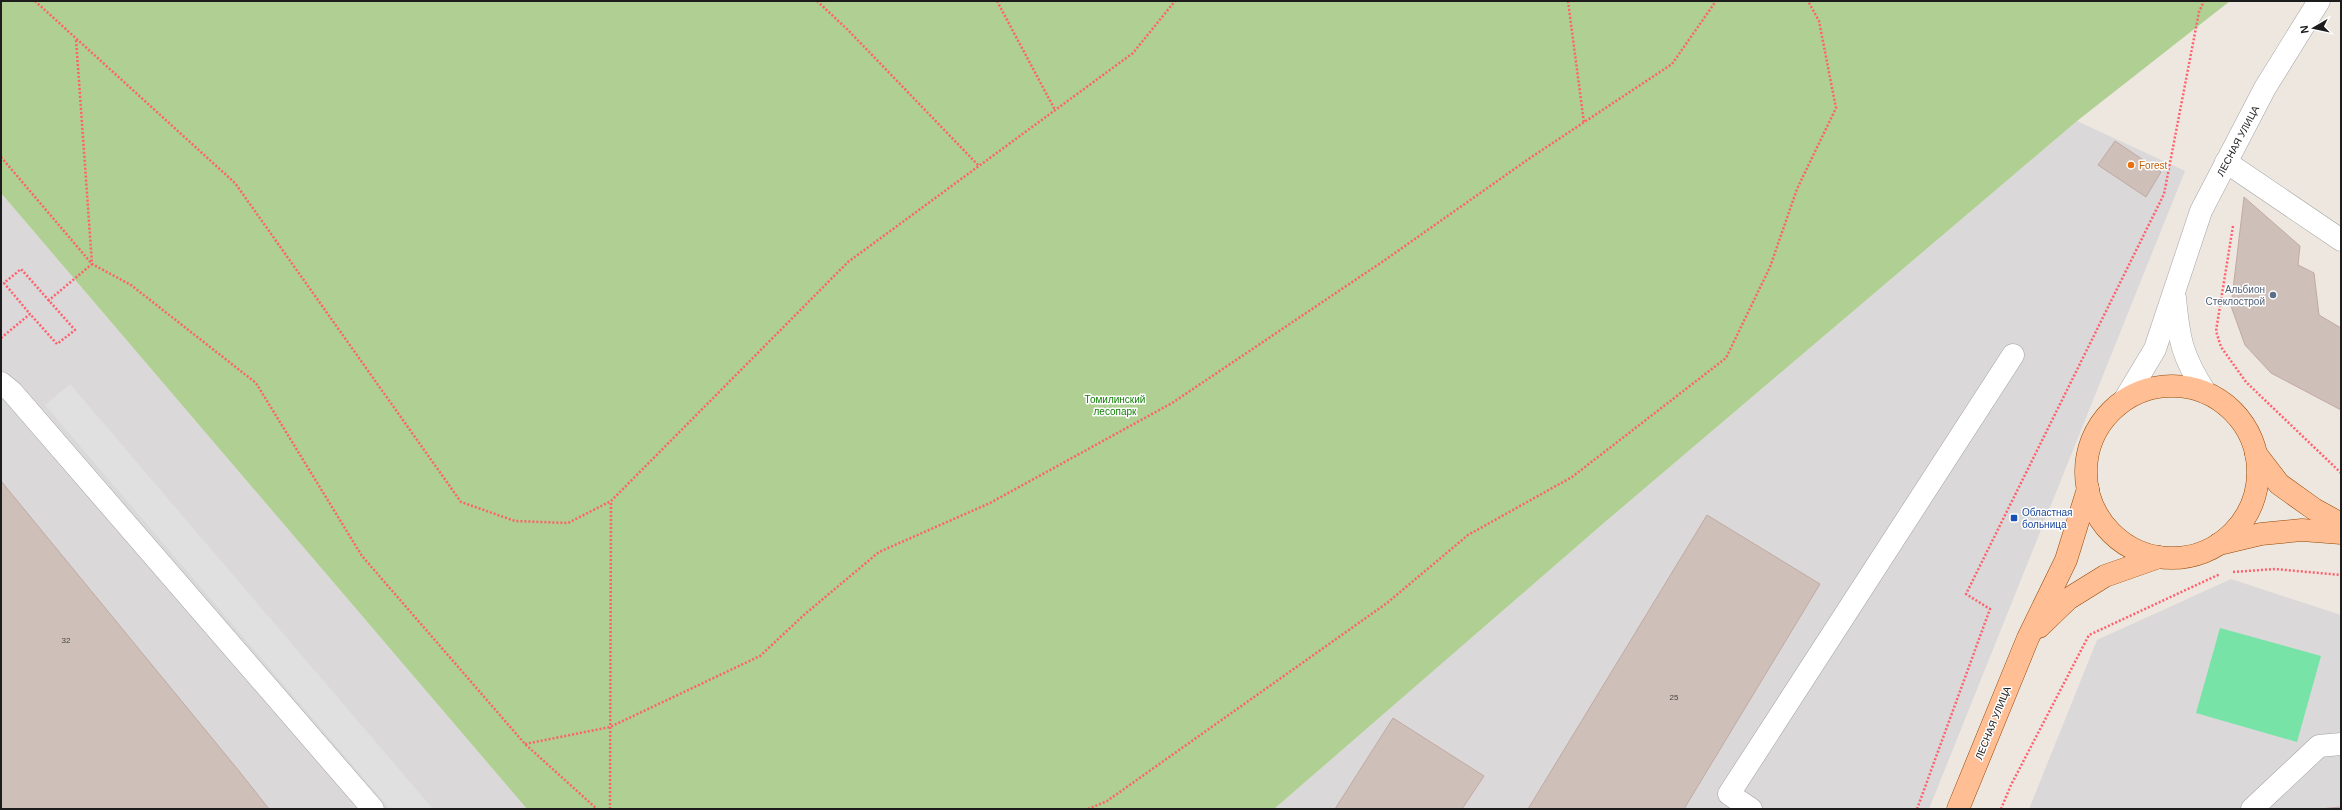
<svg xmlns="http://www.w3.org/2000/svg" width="2342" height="810" viewBox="0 0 2342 810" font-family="Helvetica,sans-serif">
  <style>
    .residential { fill: #dad8d9 }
    .forest { fill: #afd092 }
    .pitch { fill: #78e3a7 }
    .parking { fill: #e0e0e0 }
    .building { fill: #cebfb9; stroke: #c0aaa2 }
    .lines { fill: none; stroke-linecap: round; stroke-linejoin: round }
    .minor-casing { stroke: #a3a3a3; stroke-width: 23 }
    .major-casing { stroke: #934800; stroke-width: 23 }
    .path { stroke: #ff606c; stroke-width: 2.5; stroke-dasharray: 2 2; stroke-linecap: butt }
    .minor { stroke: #fff; stroke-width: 22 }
    .major { stroke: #ffbe94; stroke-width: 22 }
    .food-dot { fill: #e8710a; stroke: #fff; stroke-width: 1.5 }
    .service-dot { fill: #5c6f8a; stroke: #fff; stroke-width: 1.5 }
    .transit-dot { fill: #1a4fb4; stroke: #fff; stroke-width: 1.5 }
    .labels { text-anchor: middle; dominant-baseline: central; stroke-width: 3; stroke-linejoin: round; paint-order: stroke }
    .number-label { font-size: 8px; fill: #484543 }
    .street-label { font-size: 10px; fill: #1c1c1c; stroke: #fff }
    .food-label { font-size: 10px; fill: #c56008; stroke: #fff; text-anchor: start }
    .service-label { font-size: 10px; fill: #4e5e75; stroke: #fff; text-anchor: end }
    .park-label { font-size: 10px; fill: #107f04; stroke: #fff }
    .transit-label { font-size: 10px; fill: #164399; stroke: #fff; text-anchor: start }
  </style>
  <rect width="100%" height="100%" fill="#eee7e0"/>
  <!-- residential -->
  <g class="residential">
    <polygon points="2077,121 2185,171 1929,809 1274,809 1605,522"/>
    <polygon points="1,193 527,809 1,809"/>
    <polygon points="2231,579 2341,615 2341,809 2029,809 2097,640"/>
  </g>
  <!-- forest -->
  <polygon class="forest" points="1,1 2230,1 2077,121 1605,522 1274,809 527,809 1,193"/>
  <!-- pitch -->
  <polygon class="pitch" points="2220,628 2321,656 2297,742 2196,713"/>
  <!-- parking -->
  <polygon class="parking" points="70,384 433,809 390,809 45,405"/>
  <!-- building -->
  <g class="building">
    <polygon points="2115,141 2161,172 2146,197 2098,165"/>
    <polygon points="2244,197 2300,246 2298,265 2314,273 2319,315 2341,328 2341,410 2271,373 2245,345 2231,306"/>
    <polygon points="1,481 239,771 269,809 1,809"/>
    <polygon points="1707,515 1820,584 1684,809 1528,809"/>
    <polygon points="1393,718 1484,776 1462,809 1335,809"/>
    <polygon points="2341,807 2341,809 2319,809"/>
  </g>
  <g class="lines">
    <!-- minor casing -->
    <g class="minor-casing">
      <g id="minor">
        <polyline points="2226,162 2341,240"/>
        <path d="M2175,298C2179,340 2182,356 2205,392"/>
        <polyline points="1,383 12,392 373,809"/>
        <polyline points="2125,399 2155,349 2201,211 2265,88 2319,1"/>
        <polyline points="1751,809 1729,794 2013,355"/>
        <polyline points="2252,809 2319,746 2341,744"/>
      </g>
    </g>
    <!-- major casing -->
    <g class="major-casing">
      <g id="major">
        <circle cx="2172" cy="472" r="86"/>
        <polyline points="2256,454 2279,484 2314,509 2341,524"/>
        <polyline points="2219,544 2261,534 2302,530 2341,533"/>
        <polyline points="2039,627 2068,599 2105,576 2159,557"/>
        <polyline points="1958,809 2028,638 2066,560 2088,489"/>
      </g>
    </g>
    <!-- path -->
    <g class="path">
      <polyline points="35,1 235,183 461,502 515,521 568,523 611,501 848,262 1133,53 1175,1"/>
      <polyline points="817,1 848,30 979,166"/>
      <polyline points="997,1 1055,110"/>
      <polyline points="1568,1 1584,123"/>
      <polyline points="1,157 92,264 131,285 256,383 362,556 525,744 597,809"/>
      <polyline points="2233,226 2216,331 2221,347 2246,382 2341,473"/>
      <polyline points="48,301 92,264 76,39"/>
      <polyline points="1,338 30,314 57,344 75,330 21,269 4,283 30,314"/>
      <polyline points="2233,572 2275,569 2341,575"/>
      <polyline points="525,744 610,727 760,656 805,614 879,552 990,503 1172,403 1385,260 1530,158 1672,64 1716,1"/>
      <polyline points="610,809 611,501"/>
      <polyline points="1088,809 1107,801 1387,603 1468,535 1572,477 1726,358 1770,267 1797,189 1836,108 1819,21 1808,1"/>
      <polyline points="1917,809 1990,609 1966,594 2164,194 2199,12 2204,1"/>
      <polyline points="2001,809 2011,785 2089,635 2220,574"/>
    </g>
    <!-- minor -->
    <use href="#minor" class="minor"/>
    <!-- major -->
    <use href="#major" class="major"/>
  </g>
  <!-- markers -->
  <circle class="food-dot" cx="2131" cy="165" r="4"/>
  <circle class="service-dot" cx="2273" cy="295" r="4"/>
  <rect class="transit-dot" x="2010" y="514" width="8" height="8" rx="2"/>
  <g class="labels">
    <!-- number labels -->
    <g class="number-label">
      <text x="66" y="640">32</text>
      <text x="1674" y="697">25</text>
    </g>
    <!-- street labels -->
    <g class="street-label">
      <text transform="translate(2238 141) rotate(-62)">ЛЕСНАЯ УЛИЦА</text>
      <text transform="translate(1993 723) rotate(-68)">ЛЕСНАЯ УЛИЦА</text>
    </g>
    <!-- food labels -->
    <g class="food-label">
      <text x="2139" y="165">Forest</text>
    </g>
    <!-- service labels -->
    <g class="service-label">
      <text x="2265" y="289">Альбион<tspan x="2265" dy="12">Стеклострой</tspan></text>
    </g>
    <!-- park labels -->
    <g class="park-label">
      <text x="1115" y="399">Томилинский<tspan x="1115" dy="12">лесопарк</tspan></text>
    </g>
    <!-- transit labels -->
    <g class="transit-label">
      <text x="2022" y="512">Областная<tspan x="2022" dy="12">больница</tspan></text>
    </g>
  </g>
  <!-- border -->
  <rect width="2342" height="810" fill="none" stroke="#1c1c1c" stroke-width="4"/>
  <!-- north arrow -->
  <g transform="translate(2314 28) rotate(261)" stroke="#ffffff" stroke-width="3" paint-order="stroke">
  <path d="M0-3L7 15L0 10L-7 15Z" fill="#1c1c1c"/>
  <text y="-6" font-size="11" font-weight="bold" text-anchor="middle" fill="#1c1c1c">N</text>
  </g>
</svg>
